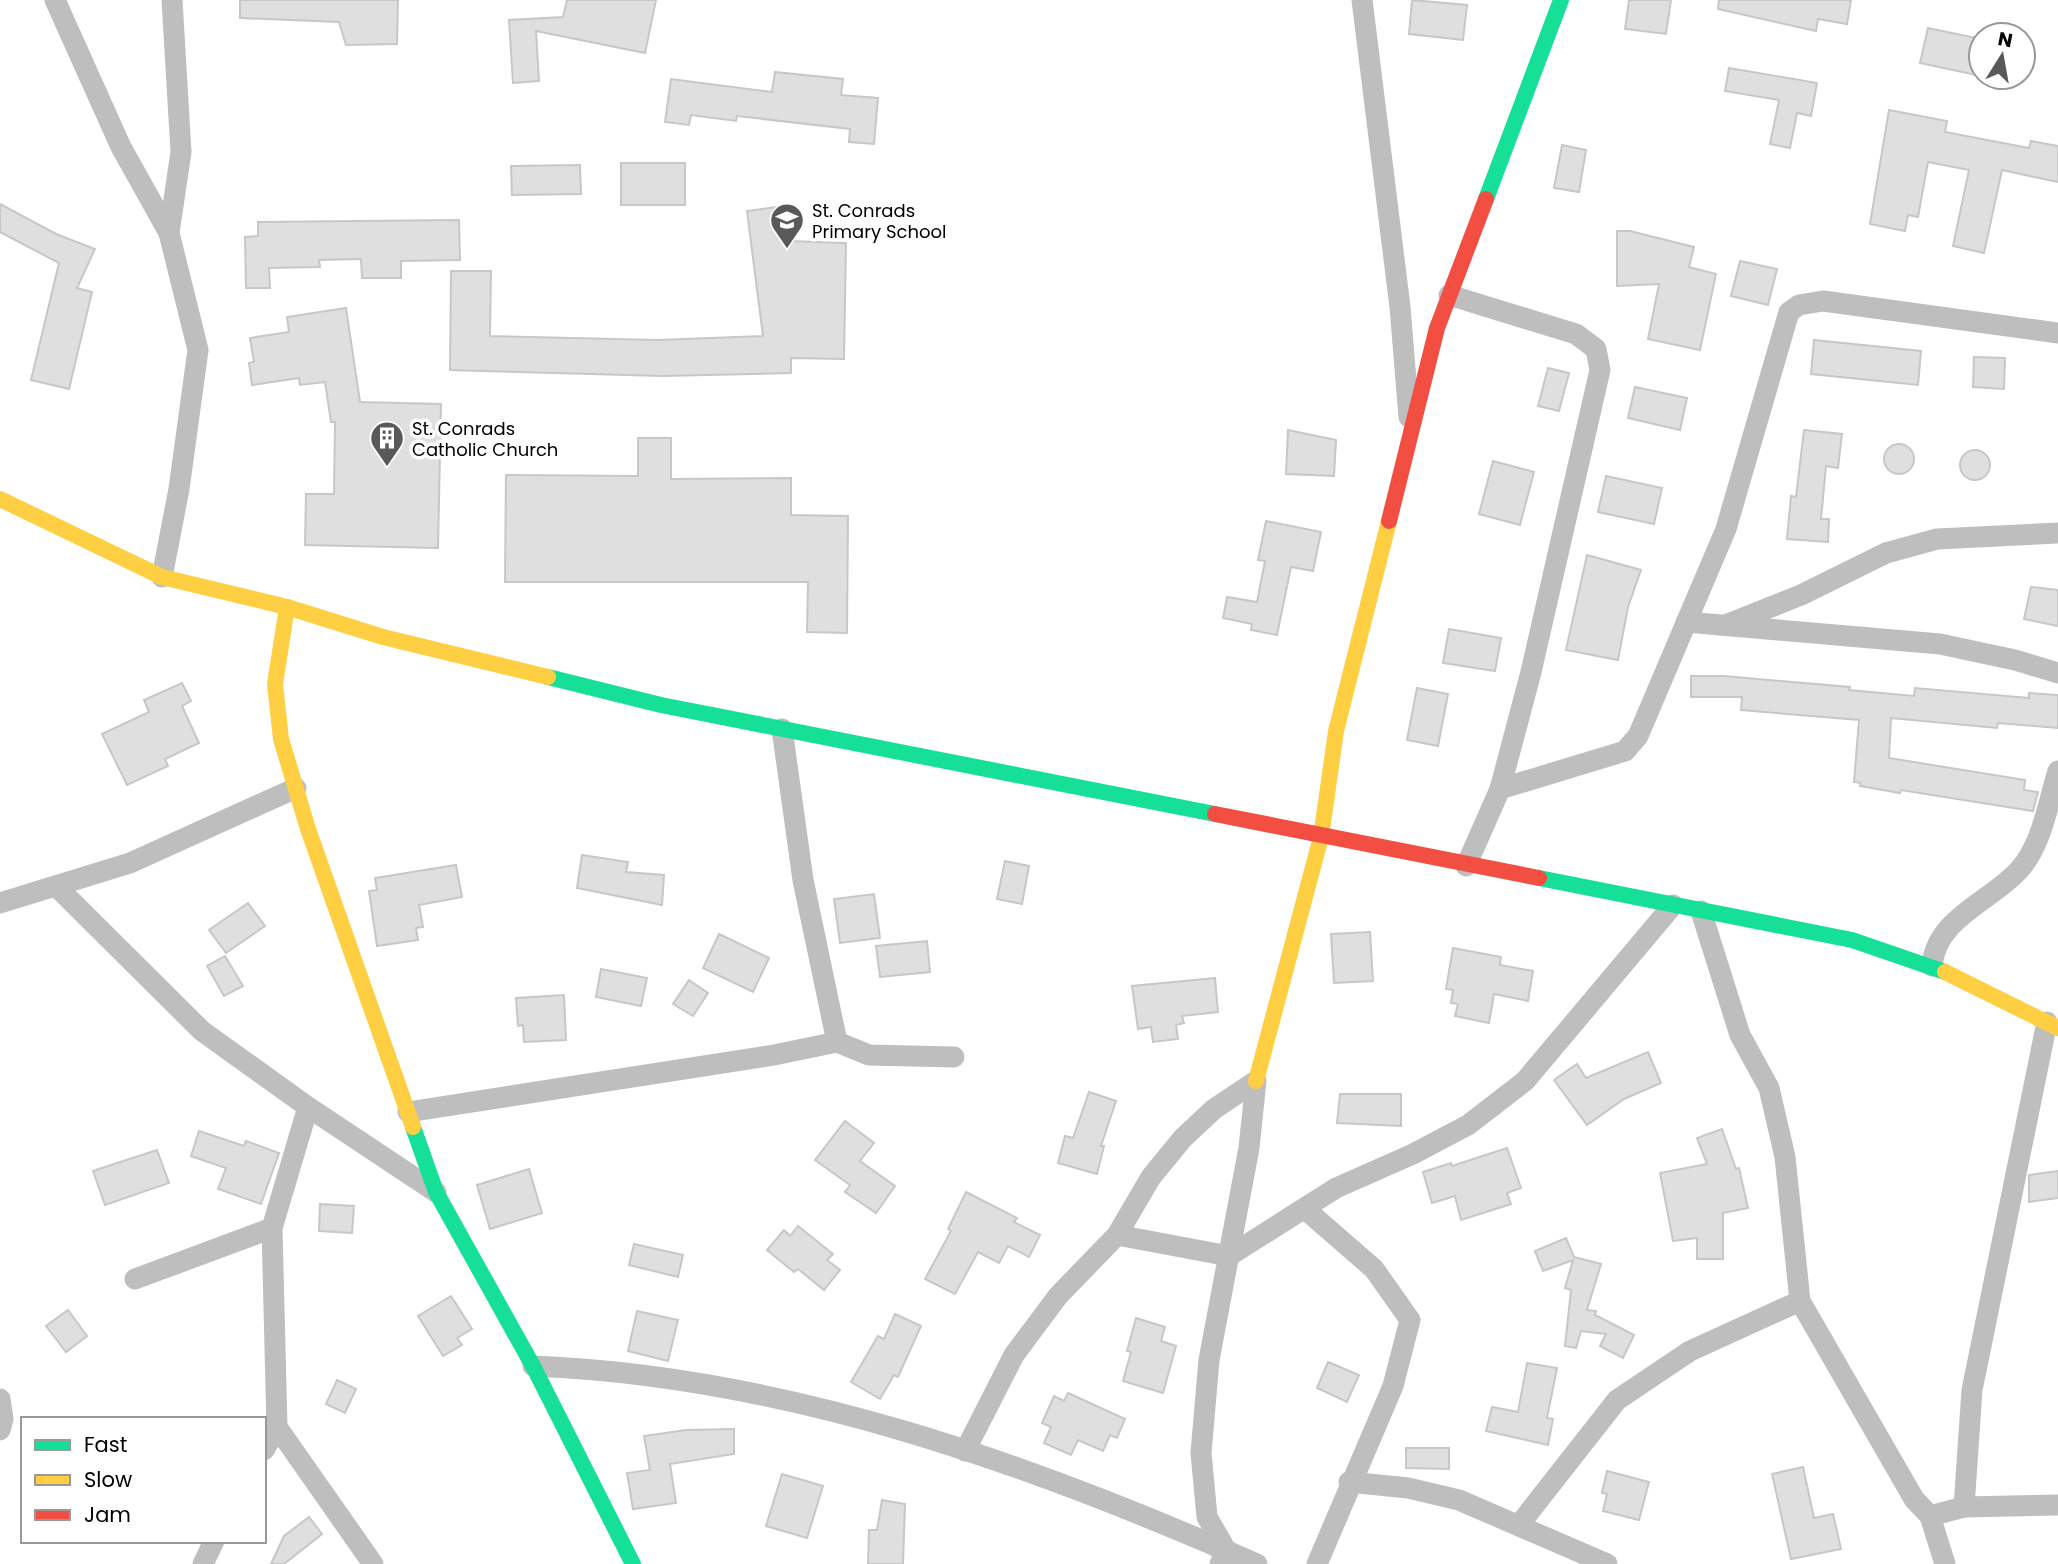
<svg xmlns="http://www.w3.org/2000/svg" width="2058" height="1564" viewBox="0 0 2058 1564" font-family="Poppins,sans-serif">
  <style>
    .building { fill: #dfdfdf; stroke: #c7c7c7; stroke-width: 2 }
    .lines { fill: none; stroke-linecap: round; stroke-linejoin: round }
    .street { stroke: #bebebe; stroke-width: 21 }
    .fast { stroke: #16e098; stroke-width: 16 }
    .slow { stroke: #ffcf43; stroke-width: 16 }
    .jam { stroke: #f24e42; stroke-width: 16 }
    .labels { text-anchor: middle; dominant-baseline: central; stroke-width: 7; stroke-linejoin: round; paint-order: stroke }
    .poi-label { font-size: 18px; fill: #000; stroke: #fff; text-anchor: start }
  </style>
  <rect width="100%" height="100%" fill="#fff"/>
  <!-- building -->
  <g class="building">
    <polygon points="240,0 398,0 397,44 346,45 339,22 240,18"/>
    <polygon points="567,0 656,0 645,53 536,31 539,81 513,83 509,20 563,17"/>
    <polygon points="1412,0 1467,5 1463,40 1409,34"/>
    <polygon points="1629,0 1671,0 1666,34 1625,29"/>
    <polygon points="1719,0 1851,0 1847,24 1818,19 1816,31 1718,9"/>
    <polygon points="1928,28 1981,39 1981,76 1920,63"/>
    <polygon points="1729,68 1817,83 1811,116 1797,113 1790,148 1770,144 1779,100 1725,91"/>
    <polygon points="775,72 843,79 841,95 878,98 874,144 849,142 850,129 737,116 736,121 691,115 689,125 665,122 671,79 772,92"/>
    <polygon points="1889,110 1947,121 1945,132 2029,148 2031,141 2058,146 2058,182 2002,170 1984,253 1953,246 1969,170 1928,162 1918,217 1908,215 1905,231 1870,224"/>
    <polygon points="1562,145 1586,150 1579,192 1554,188"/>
    <rect x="621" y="163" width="64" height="42"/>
    <polygon points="580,165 581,194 512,195 511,166"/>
    <polygon points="0,204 56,234 95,249 77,288 92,292 69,389 31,380 59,263 0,232"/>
    <polygon points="784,206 788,241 846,243 844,359 791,358 791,373 663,376 450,370 451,271 491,271 490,336 658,340 763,336 747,211"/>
    <polygon points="459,220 460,260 401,261 401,278 362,278 361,259 319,260 320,267 269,268 270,288 246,288 245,237 258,236 258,222"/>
    <polygon points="1617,231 1630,231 1694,247 1689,267 1716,274 1700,350 1648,339 1659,284 1617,286"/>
    <polygon points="1740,261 1777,269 1768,305 1731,296"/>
    <polygon points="346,308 360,402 441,404 438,548 305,545 306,494 334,494 335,422 331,422 325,382 300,385 299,378 252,385 249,363 254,362 250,338 289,332 287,317"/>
    <polygon points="1814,340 1921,351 1918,385 1811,374"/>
    <polygon points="1974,357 2005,358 2004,389 1973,387"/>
    <polygon points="1548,368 1569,373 1559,411 1538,406"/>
    <polygon points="1635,387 1687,398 1680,430 1628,418"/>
    <polygon points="1288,430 1336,440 1334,476 1286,474"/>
    <polygon points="1804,430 1842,434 1838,468 1826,466 1821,519 1829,519 1828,542 1787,539 1791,496 1796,497"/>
    <polygon points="638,438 671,438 671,479 791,478 791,515 848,516 847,633 807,632 808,582 505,582 506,475 638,476"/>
    <circle cx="1899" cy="459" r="15"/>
    <circle cx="1975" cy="465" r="15"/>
    <polygon points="1493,461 1534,472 1520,525 1479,514"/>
    <polygon points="1606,476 1662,488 1654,524 1598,512"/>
    <polygon points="1266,521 1321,532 1313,571 1291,567 1277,635 1251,630 1252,624 1223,618 1227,597 1257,602 1265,561 1258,560"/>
    <polygon points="1587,555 1641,570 1628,607 1618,660 1566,650"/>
    <polygon points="2031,587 2058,590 2058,626 2024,619"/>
    <polygon points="1449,629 1501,638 1495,671 1443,663"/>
    <polygon points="1691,676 1724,676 1850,687 1849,690 1914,696 1915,688 2029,698 2029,693 2058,695 2058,728 1998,723 1997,728 1891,718 1889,758 2025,780 2024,790 2038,792 2033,811 1901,790 1900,793 1860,786 1861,783 1854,782 1859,720 1741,710 1742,697 1691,697"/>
    <polygon points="182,683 191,701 182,706 199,743 165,759 168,766 127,785 102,734 149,712 144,700"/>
    <polygon points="1417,688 1448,694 1438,746 1407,740"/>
    <polygon points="582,855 628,862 626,872 664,875 662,905 577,888"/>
    <polygon points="1005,861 1029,866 1022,904 997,899"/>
    <polygon points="456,865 462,897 419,905 423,927 416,928 418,940 377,946 369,891 377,890 375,878"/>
    <polygon points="874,894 880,938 840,943 834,899"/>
    <polygon points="248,903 265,926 226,953 209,930"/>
    <polygon points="1370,932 1373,981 1334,983 1331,934"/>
    <polygon points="719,934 769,958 753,992 703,968"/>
    <polygon points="927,941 930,972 880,977 876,946"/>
    <polygon points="1453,948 1501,957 1500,965 1533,971 1528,1001 1494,994 1489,1023 1455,1016 1458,1004 1451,1003 1453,990 1446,989"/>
    <polygon points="225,956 243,986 224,996 207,966"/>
    <polygon points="601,969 647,978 641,1006 596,997"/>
    <polygon points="1215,978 1218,1012 1182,1016 1184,1023 1176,1025 1178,1039 1153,1042 1151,1027 1138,1029 1132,986"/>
    <polygon points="689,980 708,993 693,1016 673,1004"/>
    <polygon points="564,995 566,1040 524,1042 523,1025 518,1026 516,998"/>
    <polygon points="1648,1052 1661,1083 1624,1099 1587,1125 1554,1080 1577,1064 1586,1078"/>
    <polygon points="1089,1092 1116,1101 1101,1146 1104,1146 1097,1174 1058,1163 1065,1136 1073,1138"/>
    <polygon points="1340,1094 1401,1094 1401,1126 1337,1123"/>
    <polygon points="845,1121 874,1143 860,1161 895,1186 876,1213 845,1192 850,1185 815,1160"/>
    <polygon points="1722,1129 1736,1169 1739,1168 1748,1208 1723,1213 1723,1259 1697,1259 1697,1238 1673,1241 1660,1173 1707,1164 1697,1138"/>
    <polygon points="199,1131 244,1146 246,1141 279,1153 261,1204 218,1189 226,1168 191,1156"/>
    <polygon points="1507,1148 1521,1188 1507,1193 1511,1204 1461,1220 1455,1196 1432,1203 1423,1172 1451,1163 1452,1166"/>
    <polygon points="157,1150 169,1183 105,1205 93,1171"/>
    <polygon points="529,1169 542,1213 490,1229 477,1185"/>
    <polygon points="2058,1171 2058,1198 2029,1202 2029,1175"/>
    <polygon points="966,1192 1017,1218 1014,1222 1040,1235 1029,1257 1008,1246 999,1263 978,1252 955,1294 925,1279 951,1231 948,1229"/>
    <polygon points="320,1204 354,1206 352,1233 319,1231"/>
    <polygon points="798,1226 833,1254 827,1260 840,1270 824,1290 798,1269 794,1272 767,1250 784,1230 790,1236"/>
    <polygon points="1566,1238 1574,1257 1601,1264 1587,1310 1596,1311 1595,1315 1634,1335 1623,1358 1600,1346 1606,1334 1581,1331 1576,1348 1565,1346 1571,1290 1565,1288 1573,1260 1543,1271 1535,1251"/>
    <polygon points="634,1244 683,1255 678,1277 629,1265"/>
    <polygon points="451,1296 472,1329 457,1338 462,1345 443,1356 418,1316"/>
    <polygon points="68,1310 87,1336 66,1352 46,1326"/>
    <polygon points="637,1311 678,1320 668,1361 628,1351"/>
    <polygon points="895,1314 921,1326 898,1377 894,1375 880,1399 851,1382 878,1336 884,1339"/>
    <polygon points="1136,1318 1165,1327 1161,1341 1176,1346 1163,1393 1123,1381 1131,1352 1127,1351"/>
    <polygon points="1328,1362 1359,1375 1347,1402 1317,1388"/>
    <polygon points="1527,1363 1557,1368 1547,1418 1553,1419 1548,1445 1486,1431 1492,1407 1518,1412"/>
    <polygon points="337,1380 356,1389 345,1413 326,1404"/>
    <polygon points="1068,1393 1125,1419 1117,1438 1110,1435 1103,1451 1078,1440 1071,1455 1044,1443 1051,1427 1042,1423 1054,1396 1064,1401"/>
    <polygon points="734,1429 734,1454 670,1464 676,1503 633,1509 627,1473 650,1470 644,1436 686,1430"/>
    <polygon points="1406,1448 1449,1448 1449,1469 1406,1468"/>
    <polygon points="1803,1467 1814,1518 1833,1514 1841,1549 1791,1559 1772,1474"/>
    <polygon points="1607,1471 1649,1482 1639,1520 1603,1511 1607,1494 1602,1493"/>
    <polygon points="782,1474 823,1486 807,1538 766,1526"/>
    <polygon points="882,1500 905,1504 903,1564 868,1564 869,1530 877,1530"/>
    <polygon points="309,1517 322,1534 284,1564 271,1564 284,1536"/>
  </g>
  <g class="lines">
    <!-- street -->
    <g class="street">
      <polyline points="55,0 121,147 169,233 198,350 179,489 162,577"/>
      <polyline points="1362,0 1400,307 1409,417"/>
      <polyline points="169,233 181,152 172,0"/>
      <polyline points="1449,295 1576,334 1596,349 1600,370 1531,672 1500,789 1466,866"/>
      <polyline points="1686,622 1940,644 2015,660 2058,673"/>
      <polyline points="1728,624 1801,595 1886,553 1937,539 2058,533"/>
      <polyline points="1500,789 1625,751 1638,736 1726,529 1789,312 1799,305 1823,301 2058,333"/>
      <polyline points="56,886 202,1031 308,1107 436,1192"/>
      <polyline points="0,903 130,863 296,788"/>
      <polyline points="1701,911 1740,1035 1769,1088 1785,1157 1800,1301 1914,1499 1930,1516 1945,1564"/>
      <path d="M1932,966C1936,918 1990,902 2019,870C2042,845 2048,803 2058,771"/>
      <polyline points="837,1042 869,1055 954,1057"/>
      <polyline points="308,1107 272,1228 277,1427 373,1564"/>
      <polyline points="408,1112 774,1055 837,1042 803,880 782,729"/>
      <polyline points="1305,1209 1374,1269 1410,1320 1393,1386 1317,1564"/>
      <polyline points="1117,1235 1229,1256 1336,1188 1413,1154 1468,1125 1525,1081 1673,905"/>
      <polyline points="135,1279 272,1228"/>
      <path d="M533,1366C785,1376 1028,1463 1257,1564"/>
      <polyline points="0,1399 3,1419 0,1430"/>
      <polyline points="264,1450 277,1427"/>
      <polyline points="965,1451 1014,1355 1058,1296 1117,1235 1151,1177 1183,1138 1214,1109 1256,1081 1249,1148 1209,1360 1201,1453 1207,1517 1226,1550 1220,1564"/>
      <polyline points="1349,1482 1408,1488 1459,1500 1607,1564"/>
      <polyline points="1964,1507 1972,1390 2047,1022"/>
      <polyline points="1930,1516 1964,1507 2058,1505"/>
      <polyline points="1519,1525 1617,1400 1690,1351 1800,1301"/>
      <polyline points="203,1564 214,1541"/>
    </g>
    <!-- fast -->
    <g class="fast">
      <polyline points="1486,199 1561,0"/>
      <polyline points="548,677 661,705 1215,814"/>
      <polyline points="1539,878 1852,940 1945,972"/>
      <polyline points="413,1127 436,1192 533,1366 633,1564"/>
    </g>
    <!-- slow -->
    <g class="slow">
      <polyline points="0,499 162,577 287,607 383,637 548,677"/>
      <polyline points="287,607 275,684 281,739 308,829 413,1127"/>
      <polyline points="1945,972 2058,1028"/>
      <polyline points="1256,1081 1321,837 1336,731 1389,521"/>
    </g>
    <!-- jam -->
    <g class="jam">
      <polyline points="1389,521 1437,328 1486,199"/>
      <polyline points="1215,814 1539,878"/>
    </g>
  </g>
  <!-- icons -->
  <defs>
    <g id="school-pin" transform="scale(1.75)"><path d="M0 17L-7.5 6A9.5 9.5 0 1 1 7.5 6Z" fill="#595959" stroke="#fff"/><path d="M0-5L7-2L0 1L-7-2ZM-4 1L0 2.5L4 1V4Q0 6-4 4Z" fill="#fff"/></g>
    <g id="building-pin" transform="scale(1.75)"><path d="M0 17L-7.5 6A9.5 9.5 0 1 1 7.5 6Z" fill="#595959" stroke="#fff"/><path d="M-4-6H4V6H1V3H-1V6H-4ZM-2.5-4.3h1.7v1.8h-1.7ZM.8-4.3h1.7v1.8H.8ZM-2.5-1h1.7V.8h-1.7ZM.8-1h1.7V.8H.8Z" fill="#fff"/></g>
  </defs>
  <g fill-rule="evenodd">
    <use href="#school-pin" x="787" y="220"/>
    <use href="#building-pin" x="387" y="438"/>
  </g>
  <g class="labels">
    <!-- poi labels -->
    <g class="poi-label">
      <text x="812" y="210">St. Conrads<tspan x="812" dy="21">Primary School</tspan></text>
      <text x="412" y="428">St. Conrads<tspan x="412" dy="21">Catholic Church</tspan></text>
    </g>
  </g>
  <!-- legend -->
  <rect x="21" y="1417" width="245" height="126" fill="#ffffff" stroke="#999999" stroke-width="2"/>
  <rect x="35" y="1440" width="35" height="10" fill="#16e098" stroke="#999999" stroke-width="2"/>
  <text x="84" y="1452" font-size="21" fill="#000000">Fast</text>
  <rect x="35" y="1475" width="35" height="10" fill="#ffcf43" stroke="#999999" stroke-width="2"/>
  <text x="84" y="1487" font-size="21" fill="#000000">Slow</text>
  <rect x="35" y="1510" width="35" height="10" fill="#f24e42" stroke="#999999" stroke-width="2"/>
  <text x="84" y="1522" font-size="21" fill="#000000">Jam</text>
  <!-- north arrow -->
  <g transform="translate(2002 56) rotate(11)"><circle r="33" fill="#ffffff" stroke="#999999" stroke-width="2"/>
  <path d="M0-5L12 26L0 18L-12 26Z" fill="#595959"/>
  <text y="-10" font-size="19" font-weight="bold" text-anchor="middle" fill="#000000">N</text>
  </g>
</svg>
